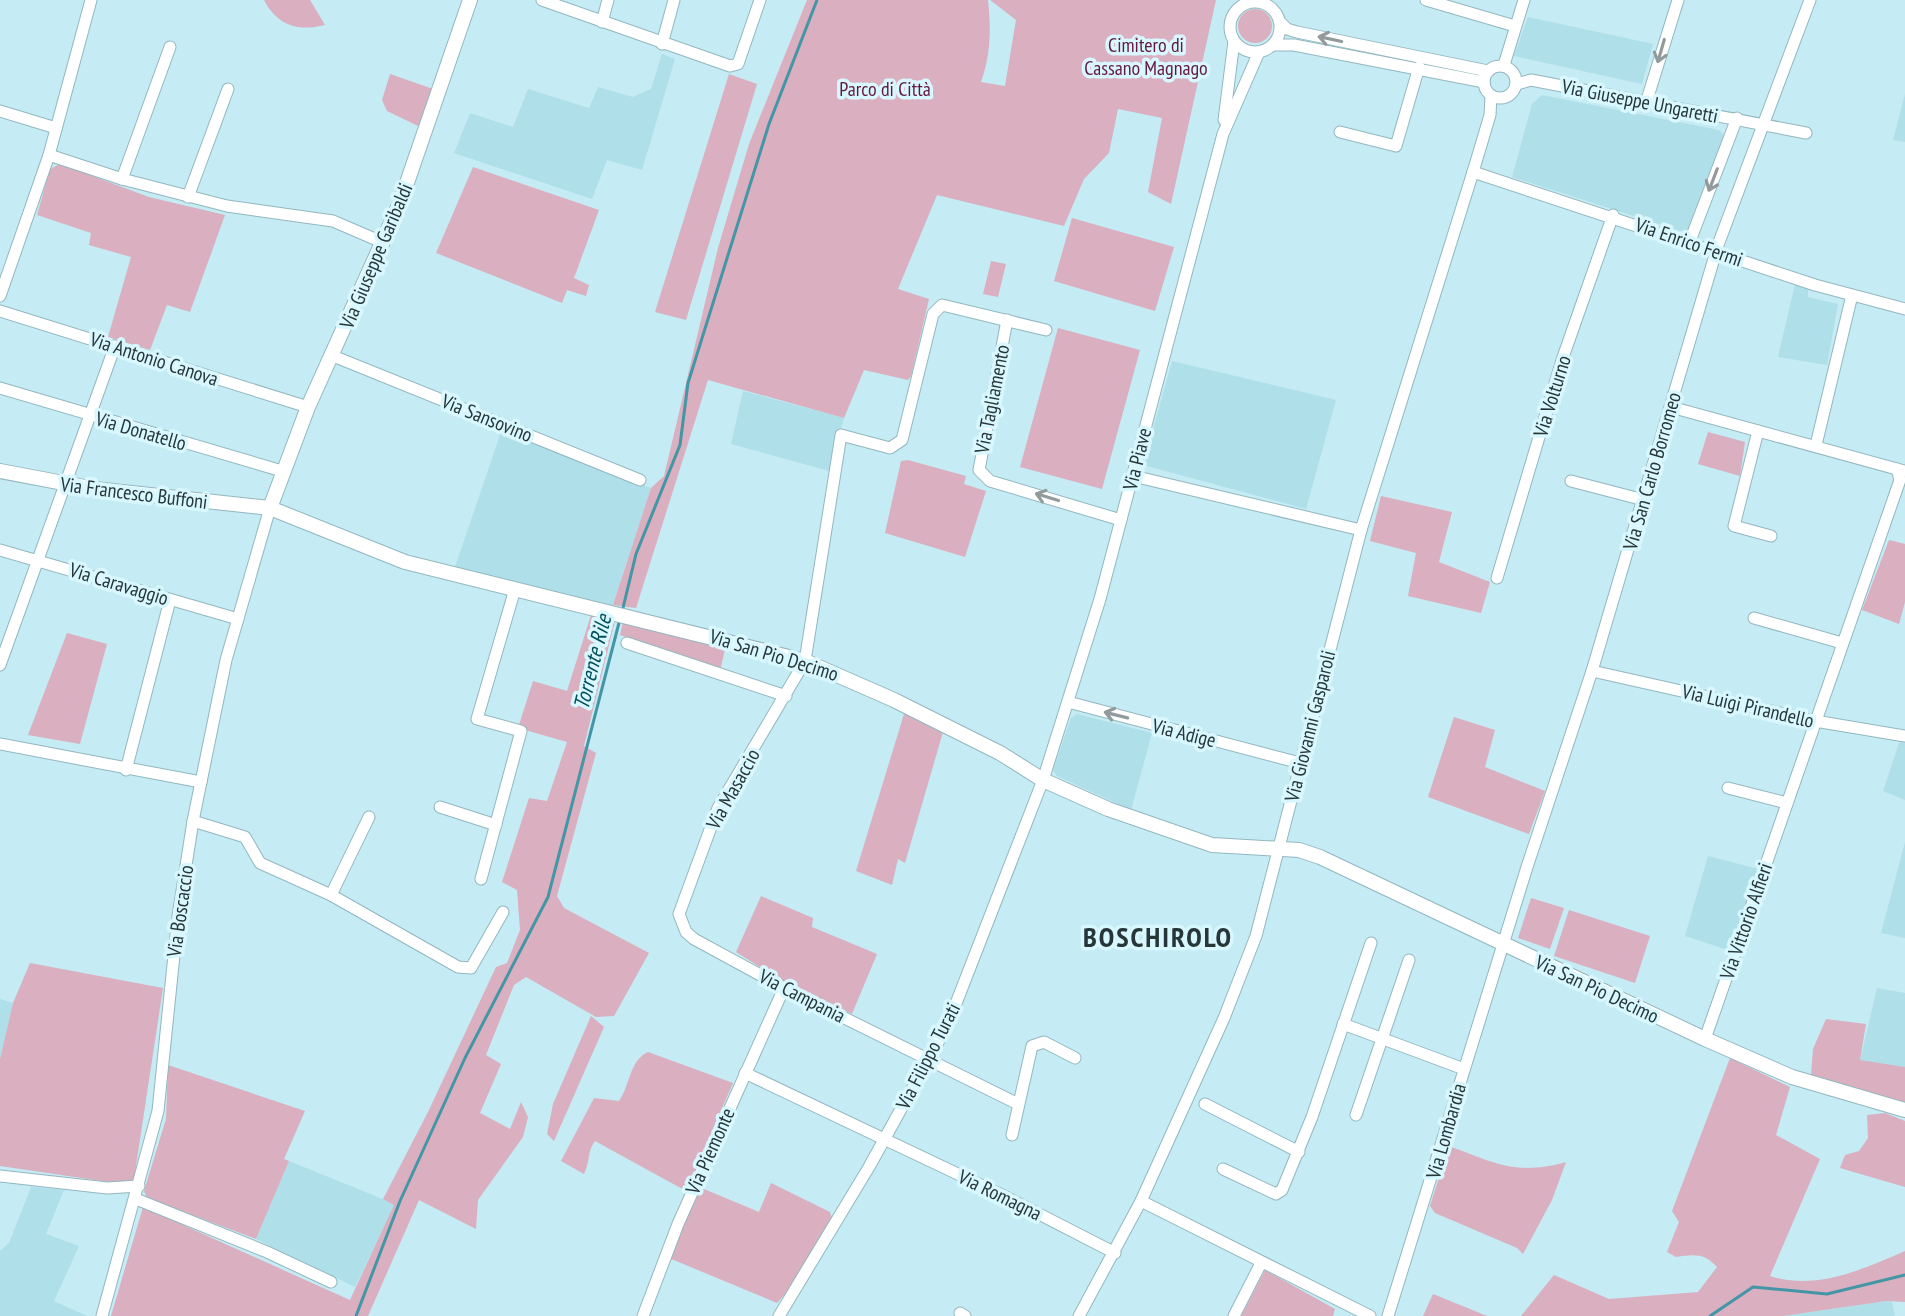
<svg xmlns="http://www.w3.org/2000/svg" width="1905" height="1316" viewBox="0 0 1905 1316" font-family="'PT Sans Narrow',sans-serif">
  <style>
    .built { fill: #afdfe9 }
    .green { fill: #daafbf }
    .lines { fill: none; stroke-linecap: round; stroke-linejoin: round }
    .stream { stroke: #4396a6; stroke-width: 3 }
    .street-casing { stroke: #92b7bf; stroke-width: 13 }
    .secondary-casing { stroke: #92b7bf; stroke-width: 16 }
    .street { stroke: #fff; stroke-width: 11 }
    .secondary { stroke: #fff; stroke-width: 14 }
    .oneway { stroke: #929a9c }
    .labels { text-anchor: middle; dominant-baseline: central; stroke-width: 7; stroke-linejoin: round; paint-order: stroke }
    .park-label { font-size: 20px; fill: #64193e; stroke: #d8f7fe }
    .street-label { font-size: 20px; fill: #263639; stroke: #d8f7fe }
    .water-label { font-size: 22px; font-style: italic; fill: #024f5b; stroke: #d8f7fe }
    .district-label { font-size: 28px; font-weight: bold; letter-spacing: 2px; fill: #263639; stroke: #d8f7fe }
  </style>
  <rect width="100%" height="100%" fill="#c5ebf4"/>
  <!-- built -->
  <g class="built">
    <polygon points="1528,17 1653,44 1642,84 1514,56"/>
    <polygon points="662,54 675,59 642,170 607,160 592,199 454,153 470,113 513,127 528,89 589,108 598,87 633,97 651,89"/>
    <polygon points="1905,94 1905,142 1893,140"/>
    <polygon points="1542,95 1719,130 1724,135 1689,229 1680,231 1512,177 1532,104"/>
    <polygon points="1795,284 1808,289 1808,297 1838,304 1827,365 1778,357"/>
    <polygon points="1172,361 1336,400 1306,509 1143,465"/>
    <polygon points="743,391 844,418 829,471 731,444"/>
    <polygon points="501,432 651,488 613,605 455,567"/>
    <polygon points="1077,714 1152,733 1131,810 1057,776 1053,770 1071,718"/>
    <polygon points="1905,740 1905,800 1883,791 1899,743"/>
    <polygon points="1905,842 1905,938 1881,933"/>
    <polygon points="1708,856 1758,869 1731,951 1685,936"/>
    <polygon points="1877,988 1905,993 1905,1067 1860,1061"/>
    <polygon points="0,999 13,1003 0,1059"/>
    <polygon points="289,1161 395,1204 355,1287 256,1239"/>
    <polygon points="31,1187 64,1190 46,1234 79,1246 54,1301 87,1316 0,1316 0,1251 9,1243"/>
    <polygon points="1886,1301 1892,1302 1895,1316 1783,1316"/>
  </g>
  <!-- green -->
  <g class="green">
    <path d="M264,0H310L325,25C297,32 277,25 264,0Z"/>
    <path d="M807,0H988C991,29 991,54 981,82L1005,86L1016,20L990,0H1216L1171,204L1148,192L1162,118L1118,109L1109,153L1084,179L1064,226L937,195L898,289L929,299L911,376L908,380L864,370L844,418L708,380L636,608L613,605L651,488L664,476L718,248L749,144Z"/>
    <circle cx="1255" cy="26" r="17"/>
    <polygon points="390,74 436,90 423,123 418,126 387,111 382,100"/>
    <polygon points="729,74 757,84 686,320 655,312"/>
    <polygon points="60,164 149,197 225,215 190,312 167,305 150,350 108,337 131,257 89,245 91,233 37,215 50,169"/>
    <polygon points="473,167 599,210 574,278 589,285 586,296 567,290 562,303 436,253"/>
    <polygon points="1072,218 1174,247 1155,311 1054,281"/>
    <polygon points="991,261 1006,264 998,297 983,294"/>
    <polygon points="1058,328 1140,350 1102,489 1020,467"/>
    <polygon points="1708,432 1745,442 1740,476 1698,464"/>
    <polygon points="908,460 966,476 964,484 986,491 965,557 885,533 901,461"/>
    <polygon points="1381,496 1452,512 1439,562 1490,582 1481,613 1408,596 1416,553 1370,541"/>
    <polygon points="1889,540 1905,544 1905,602 1899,624 1862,610"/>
    <polygon points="591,615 615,621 584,746 596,753 557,896 564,908 649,953 614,1016 596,1017 526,977 514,985 486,1055 501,1064 480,1113 510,1129 521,1102 528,1117 523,1137 478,1200 476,1229 419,1200 368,1316 111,1316 143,1207 350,1300 394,1205 383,1199 428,1112 496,967 507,963 520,930 517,890 502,882 529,798 547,801 567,742 518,728 533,681 567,691"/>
    <polygon points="623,622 725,649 720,671 620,635"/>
    <polygon points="67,633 107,644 80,744 28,735"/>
    <polygon points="904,714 943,732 905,863 898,859 892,885 856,871"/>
    <polygon points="1454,717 1495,730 1485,767 1545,791 1529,834 1428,797"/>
    <polygon points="761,896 813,918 812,927 877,954 852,1014 777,978 736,952"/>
    <polygon points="1531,898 1564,908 1550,949 1518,938"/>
    <polygon points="1569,910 1650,936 1635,983 1554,956"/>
    <polygon points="30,963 163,988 134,1179 122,1184 0,1166 0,1059 13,1003"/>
    <polygon points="591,1016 604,1027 554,1141 547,1134 553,1104"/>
    <polygon points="1826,1019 1866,1024 1860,1060 1905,1067 1905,1103 1811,1075 1813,1049"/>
    <path d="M648,1052L733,1083L686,1191L595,1141C587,1152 590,1162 584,1174L561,1161L594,1098L619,1101C630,1086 629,1061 648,1052Z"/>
    <path d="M1730,1058L1790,1087L1776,1135L1820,1159L1770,1276C1816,1291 1864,1269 1905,1251V1302L1886,1301L1783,1316H1521L1554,1275L1609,1299L1698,1292L1717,1267C1705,1253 1694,1254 1676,1257L1667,1252L1679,1222L1672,1211Z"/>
    <polygon points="168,1065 305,1111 284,1159 289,1161 256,1239 147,1198 144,1191 166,1119"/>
    <polygon points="1885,1113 1905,1121 1905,1187 1840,1168 1845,1155 1859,1151 1868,1138 1867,1115"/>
    <path d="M1449,1146C1495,1163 1516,1176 1566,1162L1552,1200L1523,1254L1517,1248L1435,1213L1430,1206Z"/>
    <polygon points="771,1183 830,1212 832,1220 796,1282 777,1303 669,1258 699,1187 759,1212"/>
    <polygon points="1265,1270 1335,1309 1333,1316 1241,1316"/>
    <polygon points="1433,1294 1487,1316 1423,1316"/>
  </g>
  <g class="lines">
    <!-- stream -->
    <g class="stream">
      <polyline points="622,612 636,554 680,445 688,383 769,124 817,0"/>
      <polyline points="356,1316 400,1201 465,1058 548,897 620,619"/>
      <polyline points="1710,1316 1753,1287 1827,1294 1905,1275"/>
    </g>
    <!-- street casing -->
    <g class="street-casing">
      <g id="street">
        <polyline points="542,0 730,66 738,64 760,0"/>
        <polyline points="1426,0 1515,26"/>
        <circle cx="1255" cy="27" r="25"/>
        <polyline points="602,22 608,0"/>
        <polyline points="1280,22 1287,29 1297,32 1488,71"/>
        <polyline points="662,44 674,0"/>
        <polyline points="1274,45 1294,45 1484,82"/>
        <polyline points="1504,65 1524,0"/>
        <circle cx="1500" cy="82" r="16"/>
        <polyline points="1517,84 1531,80 1806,133"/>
        <polyline points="1646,103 1678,0"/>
        <polyline points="0,111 56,128"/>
        <polyline points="1224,120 1234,41"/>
        <polyline points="1340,132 1396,146 1419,67"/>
        <polyline points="49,155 122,179 227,206 333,221 384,243"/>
        <polyline points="1473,172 1815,285 1905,309"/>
        <polyline points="122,179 170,47"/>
        <polyline points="188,197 228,89"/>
        <polyline points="1690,241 1737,118"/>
        <polyline points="0,296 49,155 91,0"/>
        <polyline points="0,311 308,407"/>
        <polyline points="1007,320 979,470 990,481 1121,520"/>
        <polyline points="333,356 640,480"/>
        <polyline points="0,388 282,471"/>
        <polyline points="1671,407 1904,471"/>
        <polyline points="1758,431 1734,526 1771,536"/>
        <polyline points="1816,445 1852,295"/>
        <polyline points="1133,476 1361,530"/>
        <polyline points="1571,481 1644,500"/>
        <polyline points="0,550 238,619"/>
        <polyline points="1497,578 1562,360 1613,215"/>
        <polyline points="1754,618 1842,643"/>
        <polyline points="627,643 786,696"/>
        <polyline points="0,665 115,346"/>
        <polyline points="1592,671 1815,721 1905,736"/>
        <polyline points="1068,702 1300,763"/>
        <polyline points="0,744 201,782"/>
        <polyline points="126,770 170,600"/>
        <polyline points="1728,788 1787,803"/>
        <polyline points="440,807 496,825"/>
        <polyline points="193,821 245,837 260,863 331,895 458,967 471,968 503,912"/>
        <polyline points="481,879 521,731 477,719 515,589"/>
        <polyline points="331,895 369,817"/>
        <polyline points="1343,1024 1464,1069"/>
        <polyline points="1705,1039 1900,480 1897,469"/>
        <polyline points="745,1073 1002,1195 1115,1253"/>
        <polyline points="1018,1104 784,988 694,939 686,932 679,914 718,808 805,661 841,435 890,448 902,440 933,314 942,305 1046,330"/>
        <polyline points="1205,1104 1299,1152"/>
        <polyline points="1356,1115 1409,960"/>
        <polyline points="1012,1135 1032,1046 1044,1042 1075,1058"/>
        <polyline points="1223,1169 1276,1194 1282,1190 1312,1117 1371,943"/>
        <polyline points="0,1176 107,1188 139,1186"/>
        <polyline points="136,1199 267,1252 331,1282"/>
        <polyline points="1141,1201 1370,1316"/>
        <polyline points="960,1313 965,1316"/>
        <polyline points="102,1316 158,1111 178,916 193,821 226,660 270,508"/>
        <polyline points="643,1316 678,1224 784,988"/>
        <polyline points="779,1316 869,1167 948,1024 1043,780 1100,599 1223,134 1259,52"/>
        <polyline points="1079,1316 1141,1201 1224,1018 1256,936 1361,530 1473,172 1490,115 1491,96"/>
        <polyline points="1234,1316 1261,1263"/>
        <polyline points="1388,1316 1527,867 1592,671 1718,245 1810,0"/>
      </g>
    </g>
    <!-- secondary casing -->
    <g class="secondary-casing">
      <g id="secondary">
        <polyline points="0,471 95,489 270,508 405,562 805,661 894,700 1000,753 1043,780 1108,809 1212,845 1299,850 1320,857 1705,1039 1792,1077 1905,1110"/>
        <polyline points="270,508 308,407 400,203 470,0"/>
      </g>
    </g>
    <!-- street -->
    <use href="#street" class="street"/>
    <!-- secondary -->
    <use href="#secondary" class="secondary"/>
  </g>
  <!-- one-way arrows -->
  <defs><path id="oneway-shaft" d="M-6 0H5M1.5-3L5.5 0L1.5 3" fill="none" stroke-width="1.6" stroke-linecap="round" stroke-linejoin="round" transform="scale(2)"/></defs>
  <g class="oneway">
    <use href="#oneway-shaft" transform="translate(1330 39) rotate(-168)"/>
    <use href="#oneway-shaft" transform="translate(1661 51) rotate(106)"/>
    <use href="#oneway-shaft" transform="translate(1713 180) rotate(111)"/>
    <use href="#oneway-shaft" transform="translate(1047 497) rotate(-163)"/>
    <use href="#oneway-shaft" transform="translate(1116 715) rotate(-166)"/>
  </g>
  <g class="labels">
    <!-- park labels -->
    <g class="park-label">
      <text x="1146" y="45">Cimitero di<tspan x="1146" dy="23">Cassano Magnago</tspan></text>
      <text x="885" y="89">Parco di Città</text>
    </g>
    <!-- street labels -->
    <g class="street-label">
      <text transform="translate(1640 101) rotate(11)">Via Giuseppe Ungaretti</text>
      <text transform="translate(1689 242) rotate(19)">Via Enrico Fermi</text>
      <text transform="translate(376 256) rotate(-67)">Via Giuseppe Garibaldi</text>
      <text transform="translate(154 359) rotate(18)">Via Antonio Canova</text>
      <text transform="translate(1552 396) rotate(-73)">Via Volturno</text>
      <text transform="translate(992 399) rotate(-79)">Via Tagliamento</text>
      <text transform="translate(487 418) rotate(22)">Via Sansovino</text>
      <text transform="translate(141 431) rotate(16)">Via Donatello</text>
      <text transform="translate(1137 459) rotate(-76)">Via Piave</text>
      <text transform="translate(1652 471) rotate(-74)">Via San Carlo Borromeo</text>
      <text transform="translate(134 493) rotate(7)">Via Francesco Buffoni</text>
      <text transform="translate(119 584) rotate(17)">Via Caravaggio</text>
      <text transform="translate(774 655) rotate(17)">Via San Pio Decimo</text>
      <text transform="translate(1748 706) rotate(13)">Via Luigi Pirandello</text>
      <text transform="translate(1310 726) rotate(-76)">Via Giovanni Gasparoli</text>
      <text transform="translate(1184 733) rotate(14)">Via Adige</text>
      <text transform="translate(733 789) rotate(-61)">Via Masaccio</text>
      <text transform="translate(180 911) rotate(-82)">Via Boscaccio</text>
      <text transform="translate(1746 921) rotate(-71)">Via Vittorio Alfieri</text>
      <text transform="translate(1597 989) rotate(25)">Via San Pio Decimo</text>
      <text transform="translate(802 996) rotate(27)">Via Campania</text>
      <text transform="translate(928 1056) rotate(-63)">Via Filippo Turati</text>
      <text transform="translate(1446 1131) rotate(-74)">Via Lombardia</text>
      <text transform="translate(710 1151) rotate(-66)">Via Piemonte</text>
      <text transform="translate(1000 1195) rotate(26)">Via Romagna</text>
    </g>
    <!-- water labels -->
    <g class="water-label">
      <text transform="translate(592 662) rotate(-76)">Torrente Rile</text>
    </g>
    <!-- district labels -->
    <g class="district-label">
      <text x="1158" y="936">BOSCHIROLO</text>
    </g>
  </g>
</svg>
